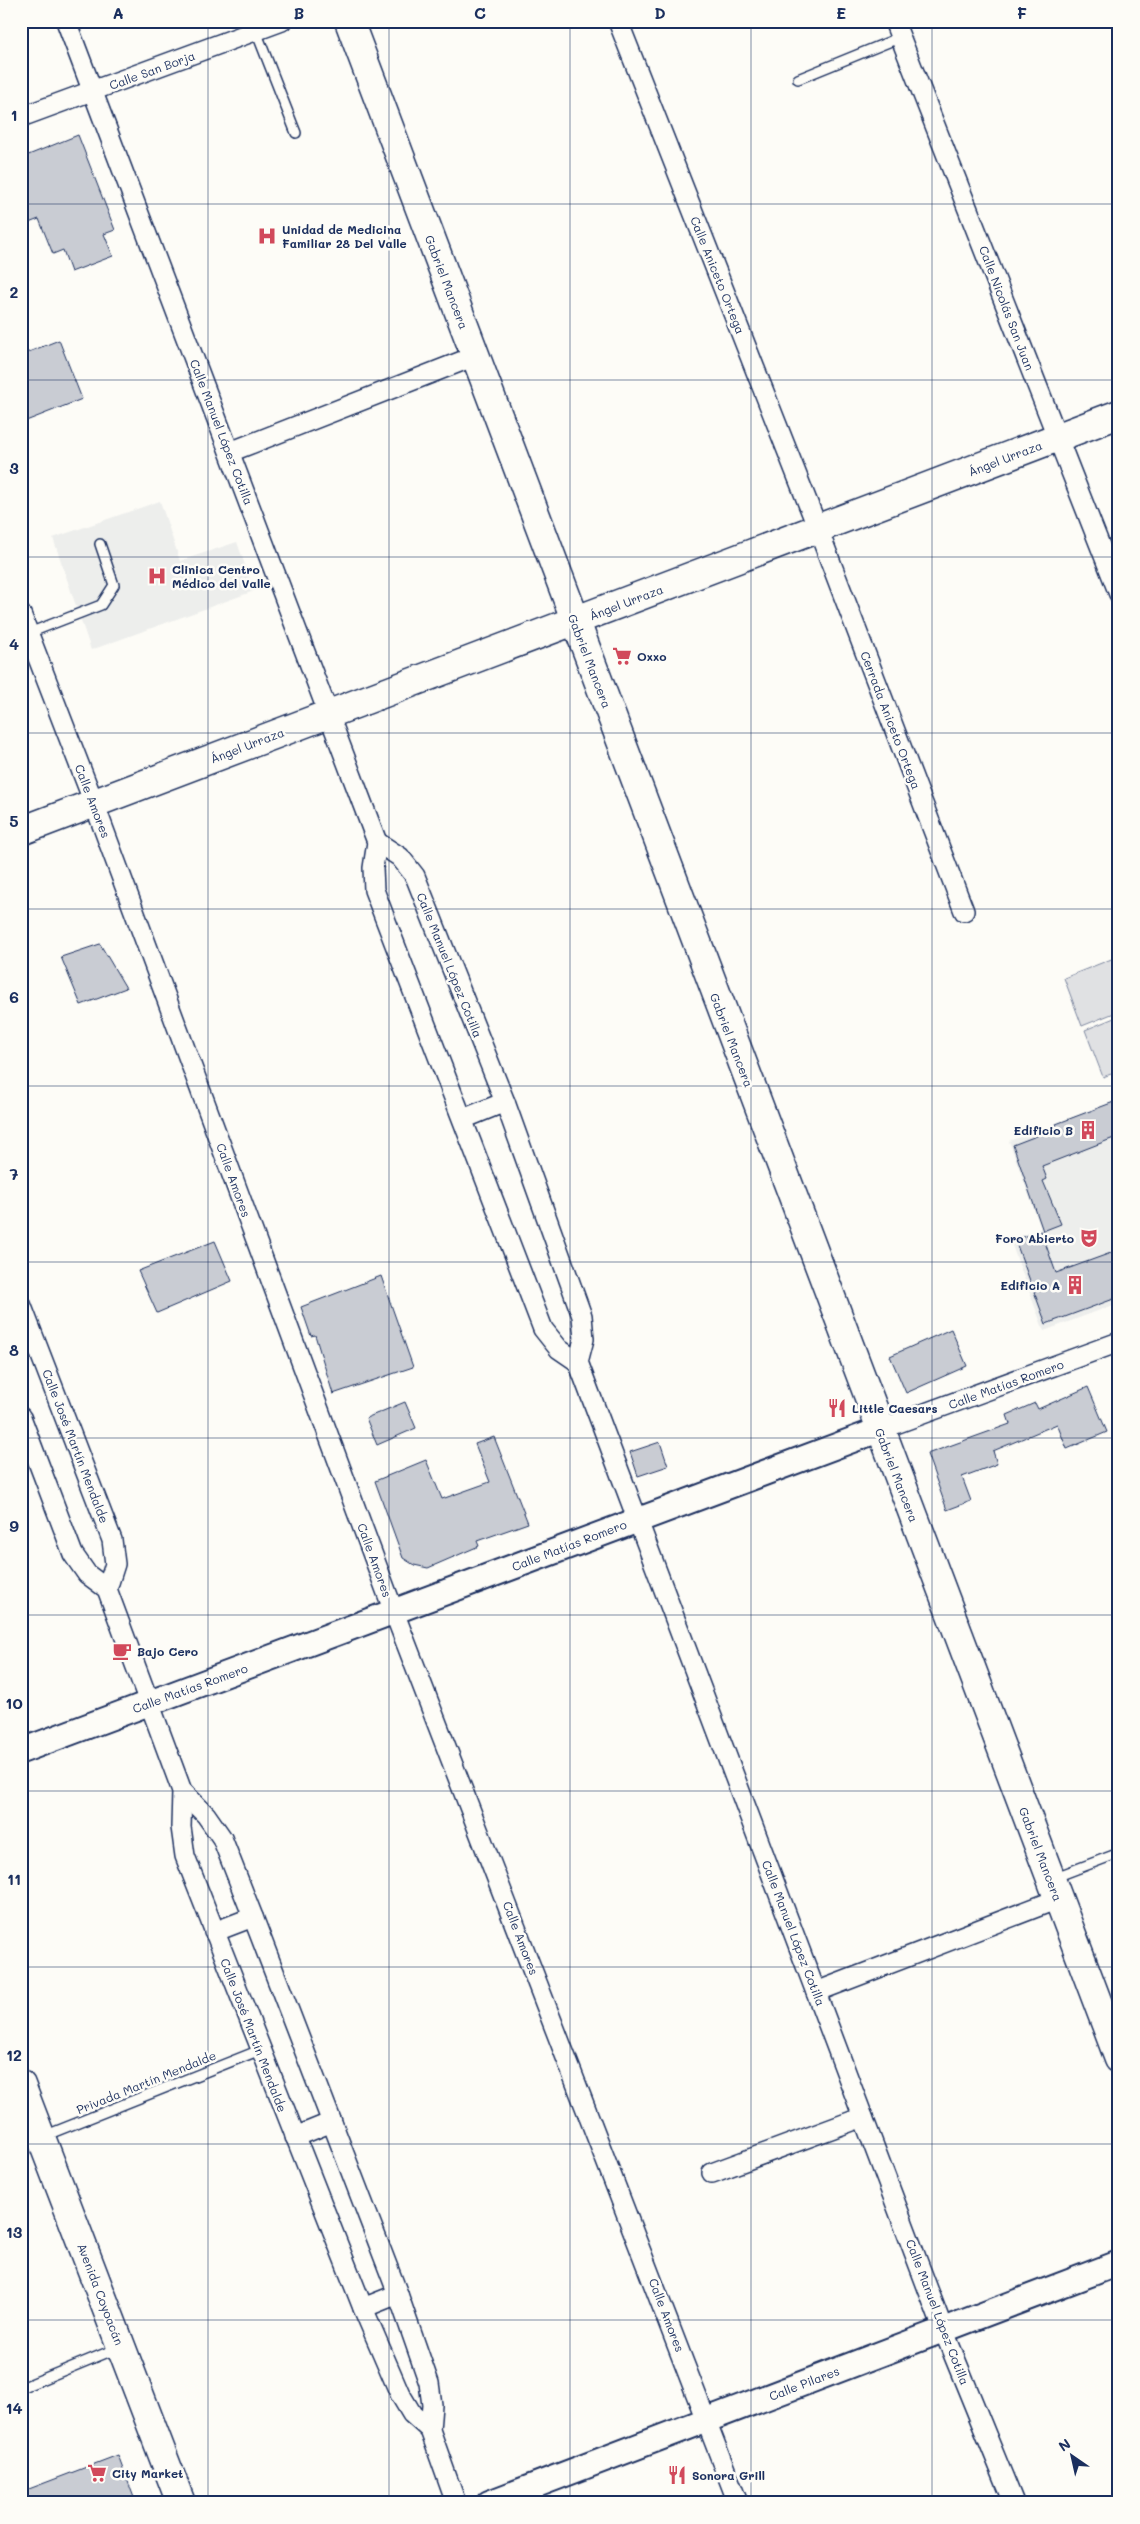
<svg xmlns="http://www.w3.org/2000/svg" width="1140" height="2524" viewBox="0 0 1140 2524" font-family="Mali,sans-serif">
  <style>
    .built { fill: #edeeec }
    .green { fill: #e0e1e3; stroke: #7e88a0 }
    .building { fill: #c9ccd3; stroke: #1b2f5e }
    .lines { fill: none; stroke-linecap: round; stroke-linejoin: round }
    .service-casing { stroke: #1b2f5e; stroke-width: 12 }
    .minor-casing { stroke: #1b2f5e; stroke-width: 22 }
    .tertiary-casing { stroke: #1b2f5e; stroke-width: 28 }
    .primary-casing { stroke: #1b2f5e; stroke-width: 31 }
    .service { stroke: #fdfcf7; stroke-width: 9 }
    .minor { stroke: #fdfcf7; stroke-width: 19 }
    .tertiary { stroke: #fdfcf7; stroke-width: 24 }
    .primary { stroke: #fdfcf7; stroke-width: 28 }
    .grid { fill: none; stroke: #1b2f5e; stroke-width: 1; stroke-opacity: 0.55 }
    .labels { text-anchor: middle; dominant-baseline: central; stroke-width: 5; stroke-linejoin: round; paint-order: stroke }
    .street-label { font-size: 12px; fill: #1b2f5e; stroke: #fdfcf7 }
    .poi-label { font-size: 12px; font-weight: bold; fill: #1b2f5e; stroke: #fdfcf7; text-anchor: start }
    .neatline { fill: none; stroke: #1b2f5e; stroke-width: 2 }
    .grid-label { font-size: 16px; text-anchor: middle; font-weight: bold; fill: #1b2f5e }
  </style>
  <rect width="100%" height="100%" fill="#fdfcf7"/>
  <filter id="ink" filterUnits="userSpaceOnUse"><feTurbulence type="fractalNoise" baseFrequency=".02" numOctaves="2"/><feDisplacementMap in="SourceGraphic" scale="10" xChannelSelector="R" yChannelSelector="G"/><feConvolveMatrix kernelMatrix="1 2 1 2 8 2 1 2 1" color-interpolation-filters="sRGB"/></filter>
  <g filter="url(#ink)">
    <!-- built -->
    <g class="built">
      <polygon points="160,501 180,561 237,542 254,591 91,650 53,538"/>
      <polygon points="1119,1100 1119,1303 1044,1331 1010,1240 1041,1228 1009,1141"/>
    </g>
    <!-- green -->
    <g class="green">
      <polygon points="1119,956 1119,1011 1082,1026 1064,978"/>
      <polygon points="1119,1016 1119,1071 1103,1077 1085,1030"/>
    </g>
    <!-- building -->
    <g class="building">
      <polygon points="78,135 115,230 104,234 113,256 71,272 63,250 53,254 39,219 21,226 21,158"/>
      <polygon points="59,340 82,399 21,423 21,355"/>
      <polygon points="100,944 126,988 81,1005 61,957"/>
      <polygon points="1119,1100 1119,1136 1042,1166 1047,1179 1043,1181 1061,1224 1043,1231 1013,1145 1057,1128 1056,1124"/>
      <polygon points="1041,1231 1056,1273 1119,1250 1119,1297 1046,1324 1015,1240"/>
      <polygon points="215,1241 232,1281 157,1313 138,1271"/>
      <polygon points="381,1276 413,1367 333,1394 315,1335 311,1336 301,1307"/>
      <polygon points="951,1329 967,1366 906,1393 890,1356"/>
      <polygon points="1088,1387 1107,1432 1067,1449 1057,1424 993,1451 997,1464 962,1477 971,1501 947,1510 927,1454 1010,1424 1007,1415 1035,1403 1038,1409"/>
      <polygon points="405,1402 416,1428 377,1445 366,1418"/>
      <polygon points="494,1437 528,1523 477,1541 479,1546 428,1568 414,1565 403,1558 375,1481 426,1460 442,1499 490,1482 475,1444"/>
      <polygon points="660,1442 668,1466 638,1476 630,1452"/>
      <polygon points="118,2455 136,2503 21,2503 21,2492"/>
    </g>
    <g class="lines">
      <!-- service casing -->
      <g class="service-casing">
        <g id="service">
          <polyline points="256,31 296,133"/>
          <polyline points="798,79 901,37"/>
          <polyline points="29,633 101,605 114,585 100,544"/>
          <polyline points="1053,1878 1119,1853"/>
          <polyline points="44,2136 260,2050"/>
          <polyline points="21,2388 118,2348"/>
        </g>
      </g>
      <!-- minor casing -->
      <g class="minor-casing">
        <g id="minor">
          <polyline points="66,21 377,842 373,868 374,890 543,1329 559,1349 578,1362"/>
          <polyline points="618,21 818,529 964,911"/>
          <polyline points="894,21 1119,594"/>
          <polyline points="21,117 282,21"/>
          <polyline points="230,452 475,356"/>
          <polyline points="21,614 94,803 394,1612 738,2503"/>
          <polyline points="377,842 400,857 415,876 505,1102 582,1316 584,1339 578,1362 943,2329 1014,2503"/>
          <polyline points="463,1119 505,1102"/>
          <polyline points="21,1304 112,1540 115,1564 107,1589"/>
          <polyline points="21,1417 73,1554 87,1574 107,1589 182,1791 181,1827 185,1856 363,2308 400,2394 412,2414 430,2430"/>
          <polyline points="879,1430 1119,1342"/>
          <polyline points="182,1791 206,1815 222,1838 253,1917 398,2294 429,2383 432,2405 430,2430 456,2503"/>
          <polyline points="214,1932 253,1917"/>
          <polyline points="816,1992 1058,1899"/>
          <polyline points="295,2137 332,2122"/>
          <polyline points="712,2173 863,2117"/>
          <polyline points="363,2308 398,2294"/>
        </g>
      </g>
      <!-- tertiary casing -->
      <g class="tertiary-casing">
        <g id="tertiary">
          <polyline points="21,1751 879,1430"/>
          <polyline points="489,2503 1119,2263"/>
        </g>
      </g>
      <!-- primary casing -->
      <g class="primary-casing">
        <g id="primary">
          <polyline points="349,21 1119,2059"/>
          <polyline points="21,831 1119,414"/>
          <polyline points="21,2085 181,2503"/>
        </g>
      </g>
      <!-- service -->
      <use href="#service" class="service"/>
      <!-- minor -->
      <use href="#minor" class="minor"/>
      <!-- tertiary -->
      <use href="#tertiary" class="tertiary"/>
      <!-- primary -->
      <use href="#primary" class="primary"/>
    </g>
  </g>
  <!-- grid -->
  <path class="grid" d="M208,21V2503M389,21V2503M570,21V2503M751,21V2503M932,21V2503M21,204H1119M21,380H1119M21,557H1119M21,733H1119M21,909H1119M21,1086H1119M21,1262H1119M21,1438H1119M21,1615H1119M21,1791H1119M21,1967H1119M21,2144H1119M21,2320H1119"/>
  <!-- icons -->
  <defs>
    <g id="hospital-bare" transform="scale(1.5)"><path d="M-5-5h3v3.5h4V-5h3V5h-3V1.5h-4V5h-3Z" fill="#d1495b" stroke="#fdfcf7" stroke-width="2.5" paint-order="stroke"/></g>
    <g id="supermarket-bare" transform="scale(1.5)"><path d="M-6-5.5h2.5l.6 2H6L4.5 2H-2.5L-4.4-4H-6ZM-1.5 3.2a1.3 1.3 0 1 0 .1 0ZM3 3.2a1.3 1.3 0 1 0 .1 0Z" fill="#d1495b" stroke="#fdfcf7" stroke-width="2.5" paint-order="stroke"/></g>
    <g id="building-bare" transform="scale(1.5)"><path d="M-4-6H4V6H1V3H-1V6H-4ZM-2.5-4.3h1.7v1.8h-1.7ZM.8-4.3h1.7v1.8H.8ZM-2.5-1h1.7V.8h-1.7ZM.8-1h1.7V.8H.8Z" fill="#d1495b" stroke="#fdfcf7" stroke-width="2.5" paint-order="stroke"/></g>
    <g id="theatre-bare" transform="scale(1.5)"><path d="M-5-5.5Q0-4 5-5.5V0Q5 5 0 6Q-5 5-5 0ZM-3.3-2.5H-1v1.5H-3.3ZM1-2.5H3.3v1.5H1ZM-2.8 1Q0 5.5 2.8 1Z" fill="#d1495b" stroke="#fdfcf7" stroke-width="2.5" paint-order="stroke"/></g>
    <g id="restaurant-bare" transform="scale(1.5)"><path d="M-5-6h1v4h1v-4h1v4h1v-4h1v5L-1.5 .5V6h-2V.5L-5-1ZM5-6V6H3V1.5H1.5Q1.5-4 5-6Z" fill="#d1495b" stroke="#fdfcf7" stroke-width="2.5" paint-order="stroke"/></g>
    <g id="cafe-bare" transform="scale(1.5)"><path d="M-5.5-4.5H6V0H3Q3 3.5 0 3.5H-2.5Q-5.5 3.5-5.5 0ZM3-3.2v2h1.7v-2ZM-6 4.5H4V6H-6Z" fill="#d1495b" stroke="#fdfcf7" stroke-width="2.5" paint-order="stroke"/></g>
  </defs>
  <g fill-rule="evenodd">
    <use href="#hospital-bare" x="267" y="236"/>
    <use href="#hospital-bare" x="157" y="576"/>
    <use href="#supermarket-bare" x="622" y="656"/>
    <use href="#building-bare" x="1088" y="1130"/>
    <use href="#theatre-bare" x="1089" y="1238"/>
    <use href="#building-bare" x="1075" y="1285"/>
    <use href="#restaurant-bare" x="837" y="1408"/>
    <use href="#cafe-bare" x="122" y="1651"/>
    <use href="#supermarket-bare" x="97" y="2473"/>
    <use href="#restaurant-bare" x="677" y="2475"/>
  </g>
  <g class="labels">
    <!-- street labels -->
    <g class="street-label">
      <text transform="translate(152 70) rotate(-20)">Calle San Borja</text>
      <text transform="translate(718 275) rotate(68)">Calle Aniceto Ortega</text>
      <text transform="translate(447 282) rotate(69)">Gabriel Mancera</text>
      <text transform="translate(1007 308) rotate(69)">Calle Nicolás San Juan</text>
      <text transform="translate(222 432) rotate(69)">Calle Manuel López Cotilla</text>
      <text transform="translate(1005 458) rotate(-21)">Ángel Urraza</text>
      <text transform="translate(626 602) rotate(-21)">Ángel Urraza</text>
      <text transform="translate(590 661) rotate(69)">Gabriel Mancera</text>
      <text transform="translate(891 720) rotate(69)">Cerrada Aniceto Ortega</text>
      <text transform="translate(247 745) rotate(-21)">Ángel Urraza</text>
      <text transform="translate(93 801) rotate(69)">Calle Amores</text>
      <text transform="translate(450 965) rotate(68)">Calle Manuel López Cotilla</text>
      <text transform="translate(732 1040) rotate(69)">Gabriel Mancera</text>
      <text transform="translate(234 1180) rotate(70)">Calle Amores</text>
      <text transform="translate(1006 1384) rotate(-20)">Calle Matías Romero</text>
      <text transform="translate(76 1446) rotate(69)">Calle José Martín Mendalde</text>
      <text transform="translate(897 1475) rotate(69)">Gabriel Mancera</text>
      <text transform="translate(569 1545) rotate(-21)">Calle Matías Romero</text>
      <text transform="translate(375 1560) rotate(70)">Calle Amores</text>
      <text transform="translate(190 1688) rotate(-20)">Calle Matías Romero</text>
      <text transform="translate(1041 1854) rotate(69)">Gabriel Mancera</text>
      <text transform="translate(794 1933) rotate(69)">Calle Manuel López Cotilla</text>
      <text transform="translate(521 1938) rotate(69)">Calle Amores</text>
      <text transform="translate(254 2035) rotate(69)">Calle José Martín Mendalde</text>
      <text transform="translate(146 2082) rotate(-22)">Privada Martín Mendalde</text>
      <text transform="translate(101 2294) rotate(69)">Avenida Coyoacán</text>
      <text transform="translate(938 2312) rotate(69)">Calle Manuel López Cotilla</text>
      <text transform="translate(667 2315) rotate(69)">Calle Amores</text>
      <text transform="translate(804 2383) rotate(-21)">Calle Pilares</text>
    </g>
    <!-- poi labels -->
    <g class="poi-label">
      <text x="282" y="229">Unidad de Medicina<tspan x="282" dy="14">Familiar 28 Del Valle</tspan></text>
      <text x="172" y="569">Clinica Centro<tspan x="172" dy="14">Médico del Valle</tspan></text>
      <text x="637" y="656">Oxxo</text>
      <text x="1073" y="1130" text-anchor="end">Edificio B</text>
      <text x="1074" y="1238" text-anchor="end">Foro Abierto</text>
      <text x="1060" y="1285" text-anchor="end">Edificio A</text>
      <text x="852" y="1408">Little Caesars</text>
      <text x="137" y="1651">Bajo Cero</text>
      <text x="112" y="2473">City Market</text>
      <text x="692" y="2475">Sonora Grill</text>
    </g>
  </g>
  <!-- margin -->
  <rect width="1140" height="2524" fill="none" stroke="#fdfcf7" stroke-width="55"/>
  <!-- north arrow -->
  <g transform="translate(1072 2456) rotate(326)" stroke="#fdfcf7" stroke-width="4" paint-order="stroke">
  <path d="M0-4L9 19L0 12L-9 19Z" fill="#1b2f5e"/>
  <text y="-8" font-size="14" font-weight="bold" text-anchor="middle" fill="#1b2f5e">N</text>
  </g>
  <rect x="28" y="28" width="1084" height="2468" class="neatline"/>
  <g class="grid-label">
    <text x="118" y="19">A</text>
    <text x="299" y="19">B</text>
    <text x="480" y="19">C</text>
    <text x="660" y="19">D</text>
    <text x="841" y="19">E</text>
    <text x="1022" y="19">F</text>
    <text x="14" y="121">1</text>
    <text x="14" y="298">2</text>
    <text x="14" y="474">3</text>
    <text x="14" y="650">4</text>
    <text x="14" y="827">5</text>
    <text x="14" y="1003">6</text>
    <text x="14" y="1180">7</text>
    <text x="14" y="1356">8</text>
    <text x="14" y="1532">9</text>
    <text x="14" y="1709">10</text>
    <text x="14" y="1885">11</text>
    <text x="14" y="2061">12</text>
    <text x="14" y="2238">13</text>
    <text x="14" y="2414">14</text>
  </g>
</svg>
